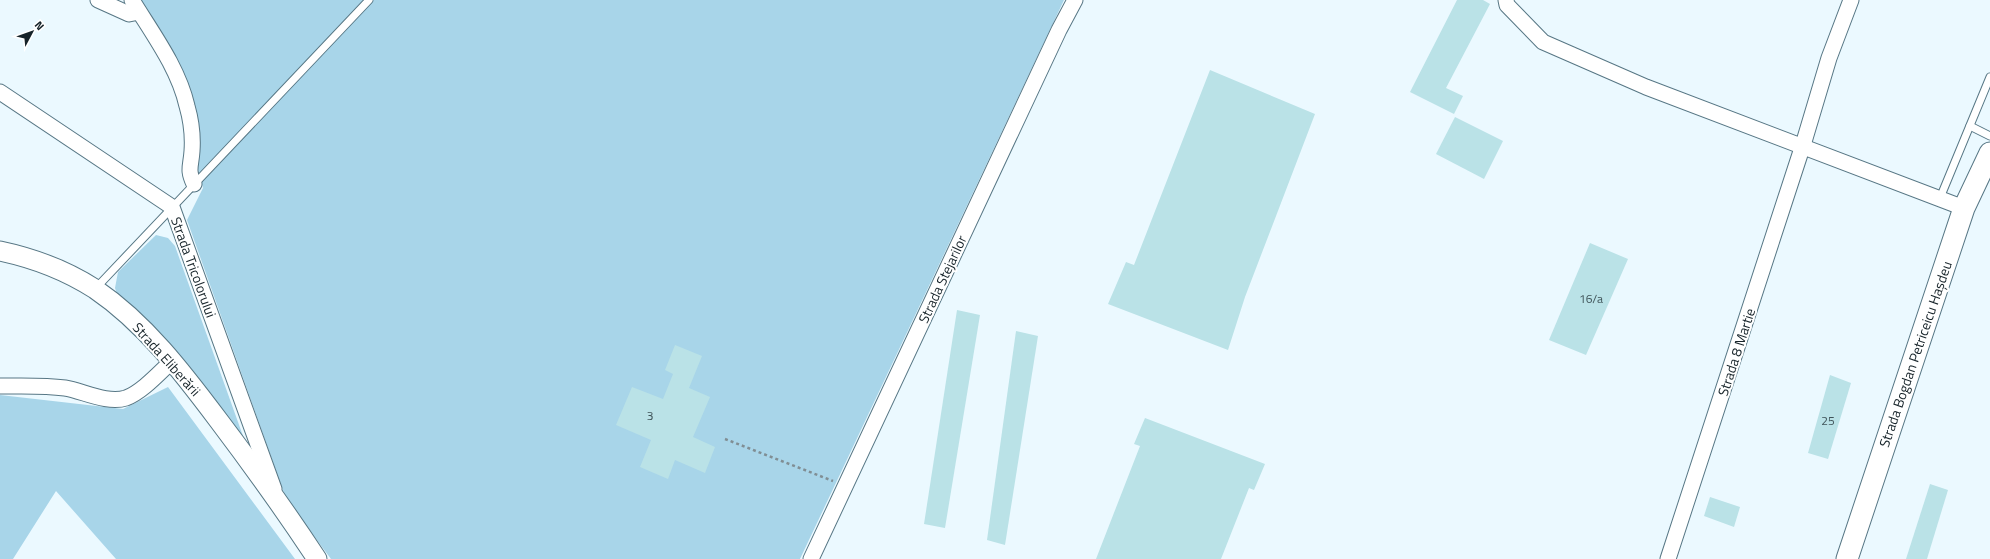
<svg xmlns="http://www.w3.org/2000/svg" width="1990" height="559" viewBox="0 0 1990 559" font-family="'Titillium Web',sans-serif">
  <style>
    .green { fill: #a8d5e9 }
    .building { fill: #bae2e7 }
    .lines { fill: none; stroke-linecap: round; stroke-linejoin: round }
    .service-casing { stroke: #577785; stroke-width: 9 }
    .minor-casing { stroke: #577785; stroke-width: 17 }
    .tertiary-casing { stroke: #577785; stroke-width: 21 }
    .secondary-casing { stroke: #577785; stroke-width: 23 }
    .path { stroke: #808e94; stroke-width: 2.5; stroke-dasharray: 3 3; stroke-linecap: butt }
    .service { stroke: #fff; stroke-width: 7 }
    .minor { stroke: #fff; stroke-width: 15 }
    .tertiary { stroke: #fff; stroke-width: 19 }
    .secondary { stroke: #fff; stroke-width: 21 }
    .labels { text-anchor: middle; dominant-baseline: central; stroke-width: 4; stroke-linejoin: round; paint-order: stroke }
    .number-label { font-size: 12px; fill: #3f5358 }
    .street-label { font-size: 14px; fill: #162329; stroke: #fff }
  </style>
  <rect width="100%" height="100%" fill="#ebf9ff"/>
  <!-- green -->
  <g class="green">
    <polygon points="138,0 1064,0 800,559 331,559 286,499 187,220 203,188 197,166 197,126"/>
    <polygon points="156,235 168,238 175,246 243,436 117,294 115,288 118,272"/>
    <polygon points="168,387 295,559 116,559 56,491 13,559 0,559 0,395 123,409"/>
  </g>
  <!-- building -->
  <g class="building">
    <polygon points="1457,0 1483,0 1490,4 1446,88 1463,96 1454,114 1410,92"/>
    <polygon points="1210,70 1315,114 1245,297 1228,350 1108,304 1126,262 1134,265"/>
    <polygon points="1455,117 1503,141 1484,179 1436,154"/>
    <polygon points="1590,243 1628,259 1586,355 1549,340"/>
    <polygon points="957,310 980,315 945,528 924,524"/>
    <polygon points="1016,331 1038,336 1005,545 987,540"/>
    <polygon points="675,345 702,356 689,388 710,397 693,437 715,447 705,473 675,460 668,479 640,467 651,440 616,425 632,387 663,399 673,374 665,370"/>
    <polygon points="1830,375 1851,383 1828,459 1808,453"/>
    <polygon points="1145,418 1265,464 1254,490 1249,488 1221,559 1096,559 1140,446 1134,444"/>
    <polygon points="1930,484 1948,490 1927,559 1906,559"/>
    <polygon points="1710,497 1740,507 1734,527 1704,516"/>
  </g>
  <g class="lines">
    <!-- service casing -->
    <g class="service-casing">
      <g id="service">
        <polyline points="1970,126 1990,136"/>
        <polyline points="1940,198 1990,77"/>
        <polyline points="95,289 369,0"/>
      </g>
    </g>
    <!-- minor casing -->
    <g class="minor-casing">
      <g id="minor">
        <polyline points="98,0 129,14 139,12"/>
        <path d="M132,0C152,33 178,67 187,106C191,120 193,137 192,151C191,167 187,169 194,184"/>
        <polyline points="1506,0 1507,5 1543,42 1646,87 1964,208"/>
        <polyline points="0,92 172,207 274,489"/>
        <path d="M0,386C22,386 44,385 65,388C83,391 107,404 126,398C142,392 159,373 172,361"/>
        <polyline points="811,559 1059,30 1075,0"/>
        <polyline points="1668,559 1803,145 1829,58 1851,0"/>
      </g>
    </g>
    <!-- tertiary casing -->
    <g class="tertiary-casing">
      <path id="tertiary" d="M0,251C33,258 67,271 95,289C145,323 183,373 219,421C253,466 286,512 317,559"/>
    </g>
    <!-- secondary casing -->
    <g class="secondary-casing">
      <polyline id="secondary" points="1847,559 1964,208 1990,153"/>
    </g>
    <!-- path -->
    <polyline class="path" points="725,439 833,481"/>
    <!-- service -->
    <use href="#service" class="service"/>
    <!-- minor -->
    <use href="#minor" class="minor"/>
    <!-- tertiary -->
    <use href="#tertiary" class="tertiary"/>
    <!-- secondary -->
    <use href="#secondary" class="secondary"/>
  </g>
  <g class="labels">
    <!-- number labels -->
    <g class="number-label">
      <text x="1591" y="298">16/a</text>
      <text x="650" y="415">3</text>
      <text x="1828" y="420">25</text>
    </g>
    <!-- street labels -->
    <g class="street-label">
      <text transform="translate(194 267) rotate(70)">Strada Tricolorului</text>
      <text transform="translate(942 279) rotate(-65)">Strada Stejarilor</text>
      <text transform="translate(1736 352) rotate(-72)">Strada 8 Martie</text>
      <text transform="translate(1915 354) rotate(-71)">Strada Bogdan Petriceicu Hașdeu</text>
      <text transform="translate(167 359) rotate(48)">Strada Eliberării</text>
    </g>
  </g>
  <!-- north arrow -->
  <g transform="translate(32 32) rotate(49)" stroke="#ffffff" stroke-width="3" paint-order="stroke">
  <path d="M0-3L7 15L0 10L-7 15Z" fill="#162329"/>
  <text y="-6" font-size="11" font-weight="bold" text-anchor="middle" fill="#162329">N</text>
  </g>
</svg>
